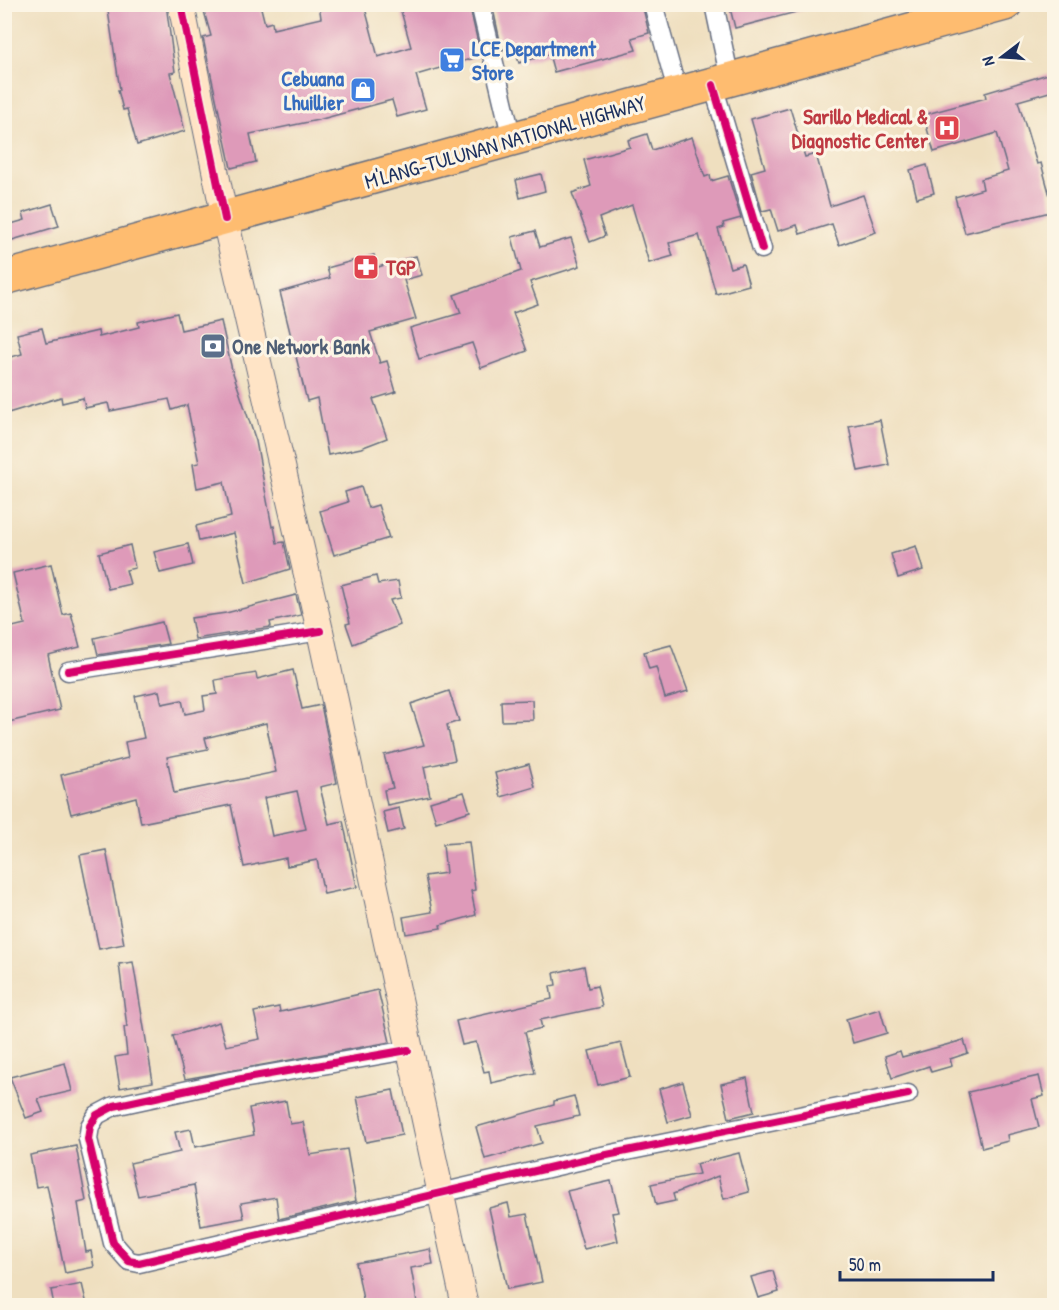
<svg xmlns="http://www.w3.org/2000/svg" width="1059" height="1310" viewBox="0 0 1059 1310" font-family="'Patrick Hand',sans-serif">
  <style>
    .building { fill: #de9ab9; fill-rule: evenodd }
    .lines { fill: none; stroke-linecap: round; stroke-linejoin: round }
    .street-casing { stroke: #656d80; stroke-width: 21 }
    .secondary-casing { stroke: #656d80; stroke-width: 28 }
    .highway-casing { stroke: #656d80; stroke-width: 36 }
    .street { stroke: #fff; stroke-width: 18 }
    .secondary { stroke: #ffe4c6; stroke-width: 26 }
    .highway { stroke: #febc70; stroke-width: 33 }
    .cycleway-casing { stroke: #fcf5e5; stroke-width: 11 }
    .cycleway { stroke: #d6006c; stroke-width: 8 }
    .labels { text-anchor: middle; dominant-baseline: central; stroke-width: 6; stroke-linejoin: round; paint-order: stroke }
    .shop-label { font-size: 21px; font-weight: bold; fill: #366cbe; stroke: #fcf5e5; text-anchor: start }
    .health-label { font-size: 21px; font-weight: bold; fill: #be3a42; stroke: #fcf5e5; text-anchor: end }
    .street-label { font-size: 21px; fill: #1b2f5e; stroke: #fcf5e5 }
    .service-label { font-size: 21px; font-weight: bold; fill: #4e5e75; stroke: #fcf5e5; text-anchor: start }
  </style>
  <rect width="100%" height="100%" fill="#fcf5e5"/>
  <filter id="ink" filterUnits="userSpaceOnUse"><feTurbulence type="fractalNoise" baseFrequency=".0167" numOctaves="2"/><feDisplacementMap in="SourceGraphic" scale="12" xChannelSelector="R" yChannelSelector="G"/><feConvolveMatrix kernelMatrix="1 2 1 2 8 2 1 2 1" color-interpolation-filters="sRGB"/></filter>
  <filter id="wash" filterUnits="userSpaceOnUse"><feTurbulence type="fractalNoise" baseFrequency=".008" numOctaves="4" result="noise"/><feDisplacementMap in="SourceGraphic" scale="24" xChannelSelector="R" yChannelSelector="G"/><feGaussianBlur stdDeviation="1.35" result="paint"/><feColorMatrix in="noise" values="0 0 0 0 0 0 0 0 0 0 0 0 0 0 0 0 0 1.4 0 .05"/><feComposite in="paint" operator="in"/></filter>
  <g filter="url(#wash)">
    <rect width="100%" height="100%" fill="#efdfbf"/>
    <g id="blocks">
      <!-- building -->
      <g class="building">
        <polygon points="107,4 166,4 175,72 170,73 185,131 137,145 127,109 123,110 118,90 120,90"/>
        <polygon points="202,4 260,4 265,24 272,22 273,29 321,18 319,4 364,4 378,57 411,47 399,4 469,4 481,56 416,75 426,109 397,117 392,100 318,120 250,134 256,162 231,168 203,38 211,36"/>
        <polygon points="492,4 642,4 649,33 632,38 636,50 554,72 549,54 519,63 514,46 502,50"/>
        <polygon points="729,4 804,4 804,10 735,28"/>
        <polygon points="1048,74 1053,91 1018,101 1037,164 1041,163 1054,211 965,233 955,197 983,189 981,179 1008,171 997,133 934,152 923,115 986,98 985,93"/>
        <polygon points="790,108 805,157 816,154 830,206 863,195 876,232 839,245 832,224 800,234 797,225 778,231 771,209 762,211 751,172 765,168 751,119"/>
        <polygon points="647,134 652,150 692,137 705,177 710,175 711,181 728,176 741,218 723,223 724,227 718,229 730,268 743,264 749,285 716,294 699,235 669,243 673,256 649,263 632,205 599,218 605,236 590,242 572,193 591,186 584,160 630,147 628,140"/>
        <polygon points="927,165 934,193 917,198 910,170"/>
        <polygon points="541,174 545,191 520,198 516,180"/>
        <polygon points="52,204 59,226 9,241 4,226 25,220 23,213"/>
        <polygon points="535,231 540,247 571,238 580,266 530,282 538,304 513,313 527,351 481,368 472,343 419,359 410,328 461,313 454,295 521,271 512,237"/>
        <polygon points="374,255 378,267 416,256 422,275 404,280 416,319 370,332 380,363 387,361 396,392 373,399 387,438 361,448 328,455 317,398 307,401 280,292 330,278 327,268"/>
        <polygon points="177,313 181,330 221,321 232,370 256,441 272,527 274,526 277,543 284,542 290,569 246,583 234,533 199,541 196,526 231,517 224,482 197,488 193,464 199,463 187,405 172,410 169,399 110,411 108,403 85,408 83,398 62,403 61,397 8,413 4,402 4,359 22,354 17,334 42,328 46,343 98,331 99,337 139,327 138,322"/>
        <polygon points="880,420 889,465 858,471 849,426"/>
        <polygon points="361,487 368,508 378,505 389,538 334,555 320,511 348,502 345,492"/>
        <polygon points="188,544 193,565 160,573 154,552"/>
        <polygon points="130,545 135,568 126,570 130,584 108,589 99,553"/>
        <polygon points="916,546 923,570 898,578 891,554"/>
        <polygon points="51,564 63,615 71,613 80,647 48,655 60,710 4,723 4,629 25,624 13,573"/>
        <polygon points="376,576 378,584 398,581 401,598 390,600 400,625 353,644 346,624 350,623 341,585"/>
        <polygon points="296,595 301,615 270,622 271,627 195,639 191,618 226,613"/>
        <polygon points="162,622 168,644 98,655 94,638"/>
        <polygon points="671,645 688,691 665,698 656,667 649,669 644,652"/>
        <path d="M293,670L302,709L321,705L337,783L320,787L329,824L343,821L357,887L324,894L317,860L287,866L286,858L244,867L231,805L141,823L136,797L71,814L61,775L128,758L125,742L144,738L135,696L159,691L162,704L182,700L185,714L205,710L203,696L217,694L215,680L256,673L257,679ZM266,723L276,772L174,793L167,757L208,749L205,738ZM297,791L306,829L272,836L264,798Z"/>
        <polygon points="449,691 459,721 447,725 455,760 424,767 430,796 387,805 384,790 393,788 384,755 424,745 411,704"/>
        <polygon points="532,700 533,720 502,721 501,701"/>
        <polygon points="529,764 535,787 501,797 495,773"/>
        <polygon points="464,792 470,811 436,822 430,802"/>
        <polygon points="399,808 404,829 388,833 383,812"/>
        <polygon points="469,842 475,890 471,891 476,915 440,925 441,928 406,934 403,917 432,912 425,876 446,873 443,844"/>
        <polygon points="106,850 124,944 99,949 80,855"/>
        <polygon points="133,962 153,1082 120,1088 115,1057 127,1055 124,1027 127,1027 119,964"/>
        <polygon points="584,966 588,988 597,986 602,1007 540,1020 542,1028 525,1032 535,1073 491,1083 489,1071 484,1072 476,1042 462,1045 456,1021 552,999 550,986 556,985 554,973"/>
        <polygon points="378,990 390,1042 185,1079 173,1036 219,1022 226,1046 260,1039 254,1012 279,1007 280,1012"/>
        <polygon points="880,1009 887,1033 853,1043 846,1019"/>
        <polygon points="964,1040 968,1053 950,1059 952,1066 931,1072 929,1066 892,1078 885,1056 900,1051 902,1057"/>
        <polygon points="621,1043 630,1077 598,1085 589,1051"/>
        <polygon points="65,1063 72,1091 38,1099 43,1112 26,1118 10,1077"/>
        <polygon points="1039,1076 1044,1096 1032,1099 1039,1127 1007,1135 1008,1141 982,1148 968,1092"/>
        <polygon points="747,1078 754,1112 729,1118 721,1084"/>
        <polygon points="683,1082 692,1115 668,1122 659,1089"/>
        <polygon points="393,1090 402,1135 366,1142 357,1097"/>
        <polygon points="574,1096 579,1116 537,1126 542,1143 485,1159 476,1127 554,1105 554,1101"/>
        <polygon points="286,1101 290,1124 303,1122 310,1155 347,1149 356,1201 279,1219 276,1197 241,1203 244,1218 201,1226 194,1185 138,1196 130,1163 180,1152 175,1132 191,1129 195,1147 254,1135 249,1108"/>
        <polygon points="76,1146 86,1201 78,1203 86,1252 91,1251 94,1267 65,1273 47,1185 36,1187 30,1155"/>
        <polygon points="739,1153 749,1192 724,1199 718,1176 673,1194 675,1201 656,1205 651,1184 699,1174 696,1164"/>
        <polygon points="611,1181 619,1212 612,1213 618,1241 584,1249 567,1191"/>
        <polygon points="508,1203 511,1217 527,1214 542,1282 507,1289 489,1208"/>
        <polygon points="430,1249 433,1264 411,1268 417,1302 401,1305 364,1305 356,1263"/>
        <polygon points="773,1271 779,1292 758,1298 751,1277"/>
        <polygon points="82,1284 87,1305 54,1305 51,1290"/>
      </g>
    </g>
  </g>
  <g filter="url(#ink)">
    <use href="#blocks" fill-opacity="0" stroke="#656d80" stroke-width="1.5"/>
    <g class="lines">
      <!-- street casing -->
      <g class="street-casing">
        <g id="street">
          <polyline points="480,4 512,139"/>
          <polyline points="653,4 678,94"/>
          <polyline points="714,4 730,80"/>
          <polyline points="713,85 762,249"/>
          <polyline points="68,671 320,631"/>
          <polyline points="408,1050 230,1081 114,1106 97,1115 90,1126 88,1139 113,1243 129,1261 139,1263 587,1159 908,1094"/>
        </g>
      </g>
      <!-- secondary casing -->
      <g class="secondary-casing">
        <polyline id="secondary" points="181,4 225,219 320,631 465,1306"/>
      </g>
      <!-- highway casing -->
      <g class="highway-casing">
        <polyline id="highway" points="4,278 1005,4"/>
      </g>
      <!-- street -->
      <use href="#street" class="street"/>
      <!-- secondary -->
      <use href="#secondary" class="secondary"/>
      <!-- highway -->
      <use href="#highway" class="highway"/>
      <!-- cycleway casing -->
      <g class="cycleway-casing">
        <g id="cycleway">
          <polyline points="181,4 225,219"/>
          <polyline points="713,85 762,249"/>
          <polyline points="68,671 320,631"/>
          <polyline points="408,1050 230,1081 114,1106 97,1115 90,1126 88,1139 113,1243 129,1261 139,1263 587,1159 908,1094"/>
        </g>
      </g>
      <!-- cycleway -->
      <use href="#cycleway" class="cycleway"/>
    </g>
  </g>
  <!-- icons -->
  <defs>
    <g id="supermarket-square" transform="scale(1.35)"><rect x="-9" y="-9" width="18" height="18" rx="4" fill="#3f7fe0" stroke="#fcf5e5"/><path d="M-6-5.5h2.5l.6 2H6L4.5 2H-2.5L-4.4-4H-6ZM-1.5 3.2a1.3 1.3 0 1 0 .1 0ZM3 3.2a1.3 1.3 0 1 0 .1 0Z" fill="#fff"/></g>
    <g id="shop-square" transform="scale(1.35)"><rect x="-9" y="-9" width="18" height="18" rx="4" fill="#3f7fe0" stroke="#fcf5e5"/><path d="M-5-2.5h2.3a2.7 3.5 0 0 1 5.4 0H5L5.5 6h-11ZM-1.5-2.5h3a1.5 2.3 0 0 0-3 0Z" fill="#fff"/></g>
    <g id="hospital-square" transform="scale(1.35)"><rect x="-9" y="-9" width="18" height="18" rx="4" fill="#e0444e" stroke="#fcf5e5"/><path d="M-5-5h3v3.5h4V-5h3V5h-3V1.5h-4V5h-3Z" fill="#fff"/></g>
    <g id="pharmacy-square" transform="scale(1.35)"><rect x="-9" y="-9" width="18" height="18" rx="4" fill="#e0444e" stroke="#fcf5e5"/><path d="M-2-6h4v4h4v4h-4v4h-4v-4h-4v-4h4Z" fill="#fff"/></g>
    <g id="bank-square" transform="scale(1.35)"><rect x="-9" y="-9" width="18" height="18" rx="4" fill="#5c6f8a" stroke="#fcf5e5"/><path d="M-6-4H6V4H-6ZM0-2.3a2.3 2.3 0 1 0 0 4.6a2.3 2.3 0 1 0 0-4.6Z" fill="#fff"/></g>
  </defs>
  <g fill-rule="evenodd">
    <use href="#supermarket-square" x="452" y="60"/>
    <use href="#shop-square" x="363" y="90"/>
    <use href="#hospital-square" x="947" y="128"/>
    <use href="#pharmacy-square" x="366" y="267"/>
    <use href="#bank-square" x="213" y="346"/>
  </g>
  <g class="labels">
    <!-- shop labels -->
    <g class="shop-label">
      <text x="472" y="48">LCE Department<tspan x="472" dy="24">Store</tspan></text>
      <text x="344" y="78" text-anchor="end">Cebuana<tspan x="344" dy="24">Lhuillier</tspan></text>
    </g>
    <!-- health labels -->
    <g class="health-label">
      <text x="928" y="116">Sarillo Medical &amp;<tspan x="928" dy="24">Diagnostic Center</tspan></text>
      <text x="386" y="267" text-anchor="start">TGP</text>
    </g>
    <!-- street labels -->
    <g class="street-label">
      <text transform="translate(505 142) rotate(-16)">M'LANG-TULUNAN NATIONAL HIGHWAY</text>
    </g>
    <!-- service labels -->
    <g class="service-label">
      <text x="232" y="346">One Network Bank</text>
    </g>
  </g>
  <!-- margin -->
  <rect width="1059" height="1310" fill="none" stroke="#fcf5e5" stroke-width="24"/>
  <!-- north arrow -->
  <g transform="translate(1002 57) rotate(253)" stroke="#fcf5e5" stroke-width="4.5" paint-order="stroke">
  <path d="M0-4.5L10 22L0 15L-10 22Z" fill="#1b2f5e"/>
  <text y="-9" font-size="16" font-weight="bold" text-anchor="middle" fill="#1b2f5e">N</text>
  </g>
  <!-- scale -->
  <path d="M840 1271v9h153v-9" fill="none" stroke="#1b2f5e" stroke-width="3"/>
  <text x="849" y="1271" font-size="18" fill="#1b2f5e" stroke="#fcf5e5" stroke-width="4.5" paint-order="stroke">50 m</text>
</svg>
